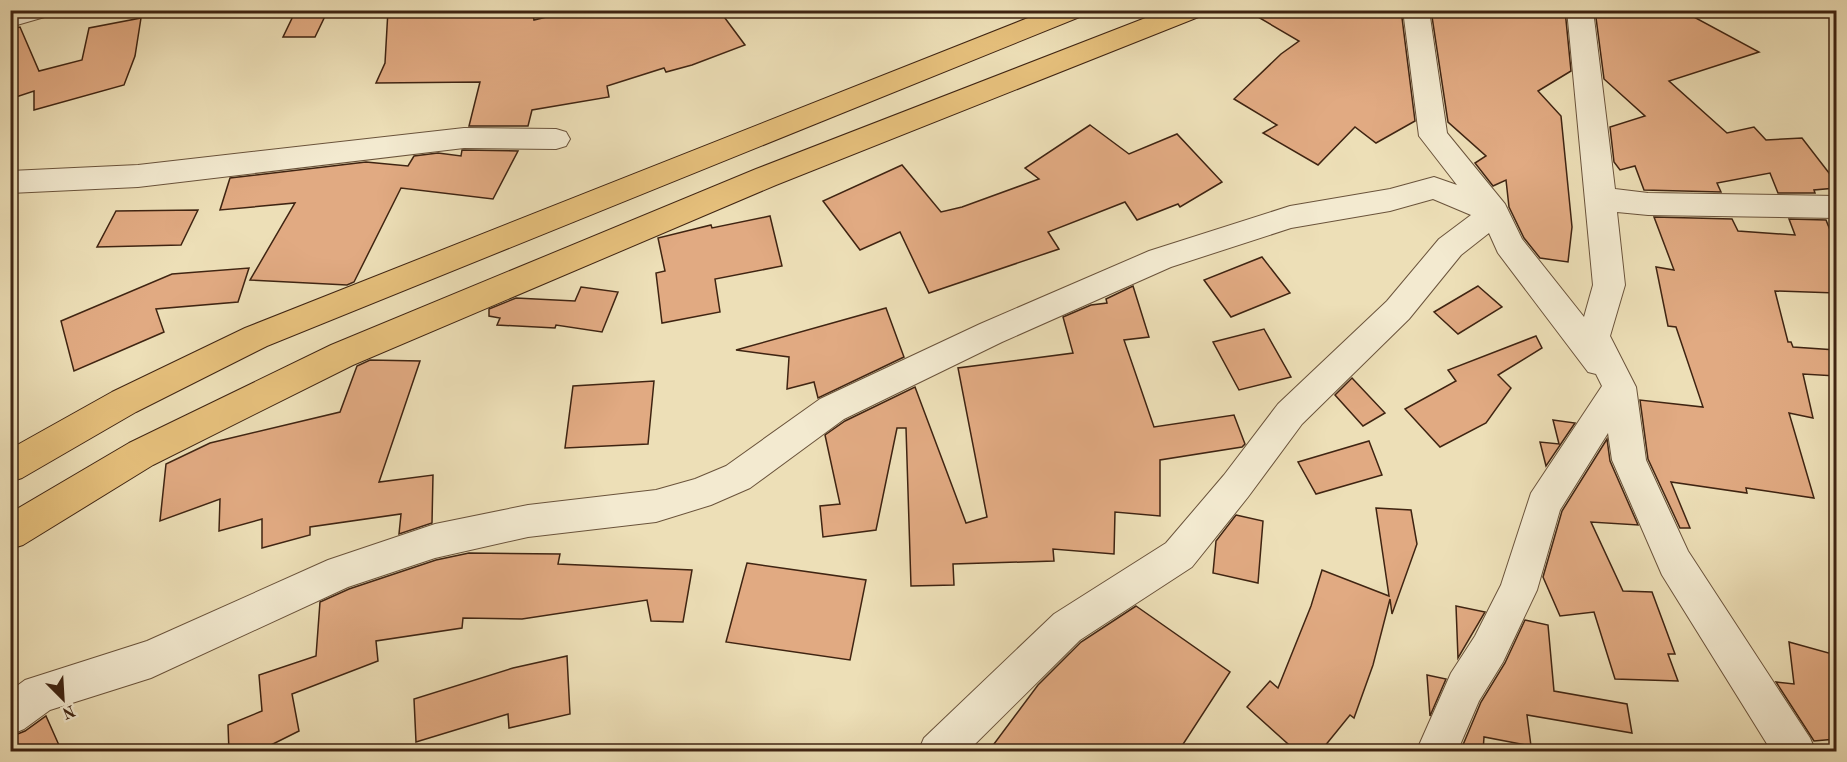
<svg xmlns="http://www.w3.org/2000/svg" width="1847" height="762" viewBox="0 0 1847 762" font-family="'Old Standard TT',serif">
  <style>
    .building { fill: #e1aa82; stroke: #3f2412; stroke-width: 1.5 }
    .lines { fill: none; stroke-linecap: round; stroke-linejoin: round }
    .minor-casing { stroke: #6a533b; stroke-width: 2 }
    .primary-casing { stroke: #3f2412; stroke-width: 2 }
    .minor { fill: #f3ead0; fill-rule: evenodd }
    .primary { fill: #e6c07c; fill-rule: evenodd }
  </style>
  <rect width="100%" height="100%" fill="#eddfb7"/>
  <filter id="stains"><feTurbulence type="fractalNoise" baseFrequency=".00333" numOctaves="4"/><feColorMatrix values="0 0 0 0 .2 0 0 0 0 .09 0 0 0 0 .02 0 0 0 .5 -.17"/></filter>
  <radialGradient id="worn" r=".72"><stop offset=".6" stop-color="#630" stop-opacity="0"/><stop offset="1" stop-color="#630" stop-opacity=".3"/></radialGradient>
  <!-- building -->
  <g class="building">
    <polygon points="296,10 328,10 315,37 283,37"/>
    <polygon points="388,10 532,10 534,20 575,10 719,10 745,45 692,65 666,72 664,68 607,86 609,97 532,110 528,126 469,126 480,82 376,83 385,63"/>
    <polygon points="1246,10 1401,10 1415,121 1376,143 1355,127 1318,165 1263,133 1277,125 1234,99 1281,54 1299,41"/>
    <polygon points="1431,10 1565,10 1571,71 1538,91 1561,116 1572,227 1568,262 1540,258 1524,238 1509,207 1506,180 1493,186 1475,163 1486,156 1448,122"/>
    <polygon points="1595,10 1681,10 1759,52 1669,81 1727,133 1754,127 1766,140 1802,138 1836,182 1836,188 1814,190 1815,193 1778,193 1770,173 1717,183 1721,192 1644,190 1635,166 1620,170 1614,162 1610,127 1645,116 1604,79"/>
    <polygon points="141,18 135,56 124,85 34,110 34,91 10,99 10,29 20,27 39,71 82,60 89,28"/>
    <polygon points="1090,125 1129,154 1177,134 1222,182 1180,207 1178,204 1137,220 1125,202 1048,232 1059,249 929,293 900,232 860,250 823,201 902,165 941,212 962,207 1039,179 1025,168"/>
    <polygon points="462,150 518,151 493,199 401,188 354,282 347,285 250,280 295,203 220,210 230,178 366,162 408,166 414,156 438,153 461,156"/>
    <polygon points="198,210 181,245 97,247 116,211"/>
    <polygon points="770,216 782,266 715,279 720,312 662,323 656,273 665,271 658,238 711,225 712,228"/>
    <polygon points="1654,217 1732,219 1738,231 1795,235 1789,219 1826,220 1836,245 1836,293 1775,291 1788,342 1791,342 1793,347 1836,350 1836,376 1803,374 1813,418 1789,413 1814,498 1746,488 1747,493 1671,482 1690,528 1680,528 1648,459 1640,400 1703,407 1676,327 1668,326 1656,267 1674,270"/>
    <polygon points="1262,257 1290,293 1231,317 1204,280"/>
    <polygon points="249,268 238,302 156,309 164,332 74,371 61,321 172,274"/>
    <polygon points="1133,286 1149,337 1124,340 1154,427 1234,415 1245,444 1242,447 1160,460 1160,516 1115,512 1114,554 1053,549 1054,561 953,564 954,585 911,586 906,428 897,428 876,530 823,537 820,506 840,504 825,435 845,421 915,387 966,523 987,517 958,368 1073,353 1063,317 1091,305 1107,303 1106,299"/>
    <polygon points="1478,286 1502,307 1458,334 1434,312"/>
    <polygon points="581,287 618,292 602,332 556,325 555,328 497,325 500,318 489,316 489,309 516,298 575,301"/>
    <polygon points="886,308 904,357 818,398 814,382 787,389 789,357 736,350"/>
    <polygon points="1264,329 1291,377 1239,390 1213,342"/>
    <polygon points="1536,336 1542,348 1498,375 1511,388 1486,423 1440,447 1405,409 1456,381 1448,370"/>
    <polygon points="370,360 420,361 379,482 433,475 432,523 399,534 401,514 310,527 310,535 262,548 262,519 219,531 220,499 160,521 166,464 210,443 340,412 357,366"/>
    <polygon points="1352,378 1385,413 1363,426 1335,395"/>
    <polygon points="654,381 648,444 565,448 573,386"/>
    <polygon points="1553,420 1575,423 1546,466 1540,442 1559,444"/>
    <polygon points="1607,439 1610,461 1638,525 1591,522 1623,591 1652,592 1675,654 1668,654 1678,681 1615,679 1594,612 1560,616 1543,577 1562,511"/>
    <polygon points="1369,441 1382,475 1316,494 1298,462"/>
    <polygon points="1376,508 1411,510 1417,544 1392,614 1390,599 1373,665 1354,718 1350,715 1320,752 1297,752 1247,707 1270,681 1278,688 1311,606 1322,570 1389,596"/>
    <polygon points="1236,515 1263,521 1258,583 1213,573 1216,541"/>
    <polygon points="469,553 560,554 558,564 692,570 683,622 651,621 647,600 522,619 463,618 462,628 376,641 378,661 292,694 299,731 257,752 229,752 228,725 262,711 259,675 316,656 320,602 349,589 436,560"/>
    <polygon points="747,563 866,580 850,660 726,642"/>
    <polygon points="1136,606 1230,672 1178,752 988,752 1038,685 1081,642"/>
    <polygon points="1456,606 1485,612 1458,658"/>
    <polygon points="1525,620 1548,625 1554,691 1627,704 1632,733 1527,715 1531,746 1484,737 1483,752 1460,752 1481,702 1505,663"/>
    <polygon points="1789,642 1836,655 1836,739 1814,741 1776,682 1794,684"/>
    <polygon points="567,656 570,714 509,728 508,714 416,742 414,699 513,668"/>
    <polygon points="1427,675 1446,679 1430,716"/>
    <polygon points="46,716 62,752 10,752 10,737 25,731"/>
  </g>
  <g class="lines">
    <!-- minor casing -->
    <g class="minor-casing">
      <g id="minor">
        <polygon points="10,10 51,10 48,16 10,27"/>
        <polygon points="1403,10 1429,10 1447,133 1505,204 1522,239 1584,317 1593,285 1567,10 1593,10 1615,189 1648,193 1836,196 1836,218 1648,215 1617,212 1625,285 1610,336 1636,387 1646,460 1688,551 1810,738 1816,752 1772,752 1662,575 1612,460 1608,433 1560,510 1537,590 1503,662 1479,701 1457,752 1416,752 1451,673 1475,636 1501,585 1531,493 1602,386 1596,374 1588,372 1498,253 1489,233 1461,255 1409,319 1302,424 1248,497 1192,567 1080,640 967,752 918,752 924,738 1054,614 1166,543 1224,475 1278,404 1387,301 1439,239 1471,215 1433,199 1390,211 1291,228 1171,267 1002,342 844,419 750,488 711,505 656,522 528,537 435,558 348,587 151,678 50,710 24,729 10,735 10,691 25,680 147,641 328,560 435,524 528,505 656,490 695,479 726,466 820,399 980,324 1149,251 1290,206 1390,189 1434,177 1457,185 1419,136"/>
        <polygon points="464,128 556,129 566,132 570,139 566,146 556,149 464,148 138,187 10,193 10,171 138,165"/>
      </g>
    </g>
    <!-- primary casing -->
    <g class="primary-casing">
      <g id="primary">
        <polygon points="1048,10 1085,10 1082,16 267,346 136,412 22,478 10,482 10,449 112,392 245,328"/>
        <polygon points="1166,10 1204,10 1201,16 776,185 353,365 153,465 23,545 10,549 10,513 129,443 331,345 756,169"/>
      </g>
    </g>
    <!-- minor -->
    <use href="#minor" class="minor"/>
    <!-- primary -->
    <use href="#primary" class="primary"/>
  </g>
  <!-- margin -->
  <rect width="1847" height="762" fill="none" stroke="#eddfb7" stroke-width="36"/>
  <rect x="12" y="12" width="1823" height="738" fill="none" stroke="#3f2412" stroke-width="3"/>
  <rect x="18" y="18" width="1811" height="726" fill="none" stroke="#3f2412" stroke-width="1.5"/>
  <!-- north arrow -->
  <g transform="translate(63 699) rotate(156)" stroke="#f3ead0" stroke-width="4.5" paint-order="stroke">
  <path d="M0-4.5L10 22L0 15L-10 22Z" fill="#3f2412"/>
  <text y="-9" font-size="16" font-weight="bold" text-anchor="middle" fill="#3f2412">N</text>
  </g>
  <rect width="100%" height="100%" filter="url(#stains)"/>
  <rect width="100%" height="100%" fill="url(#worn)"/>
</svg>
